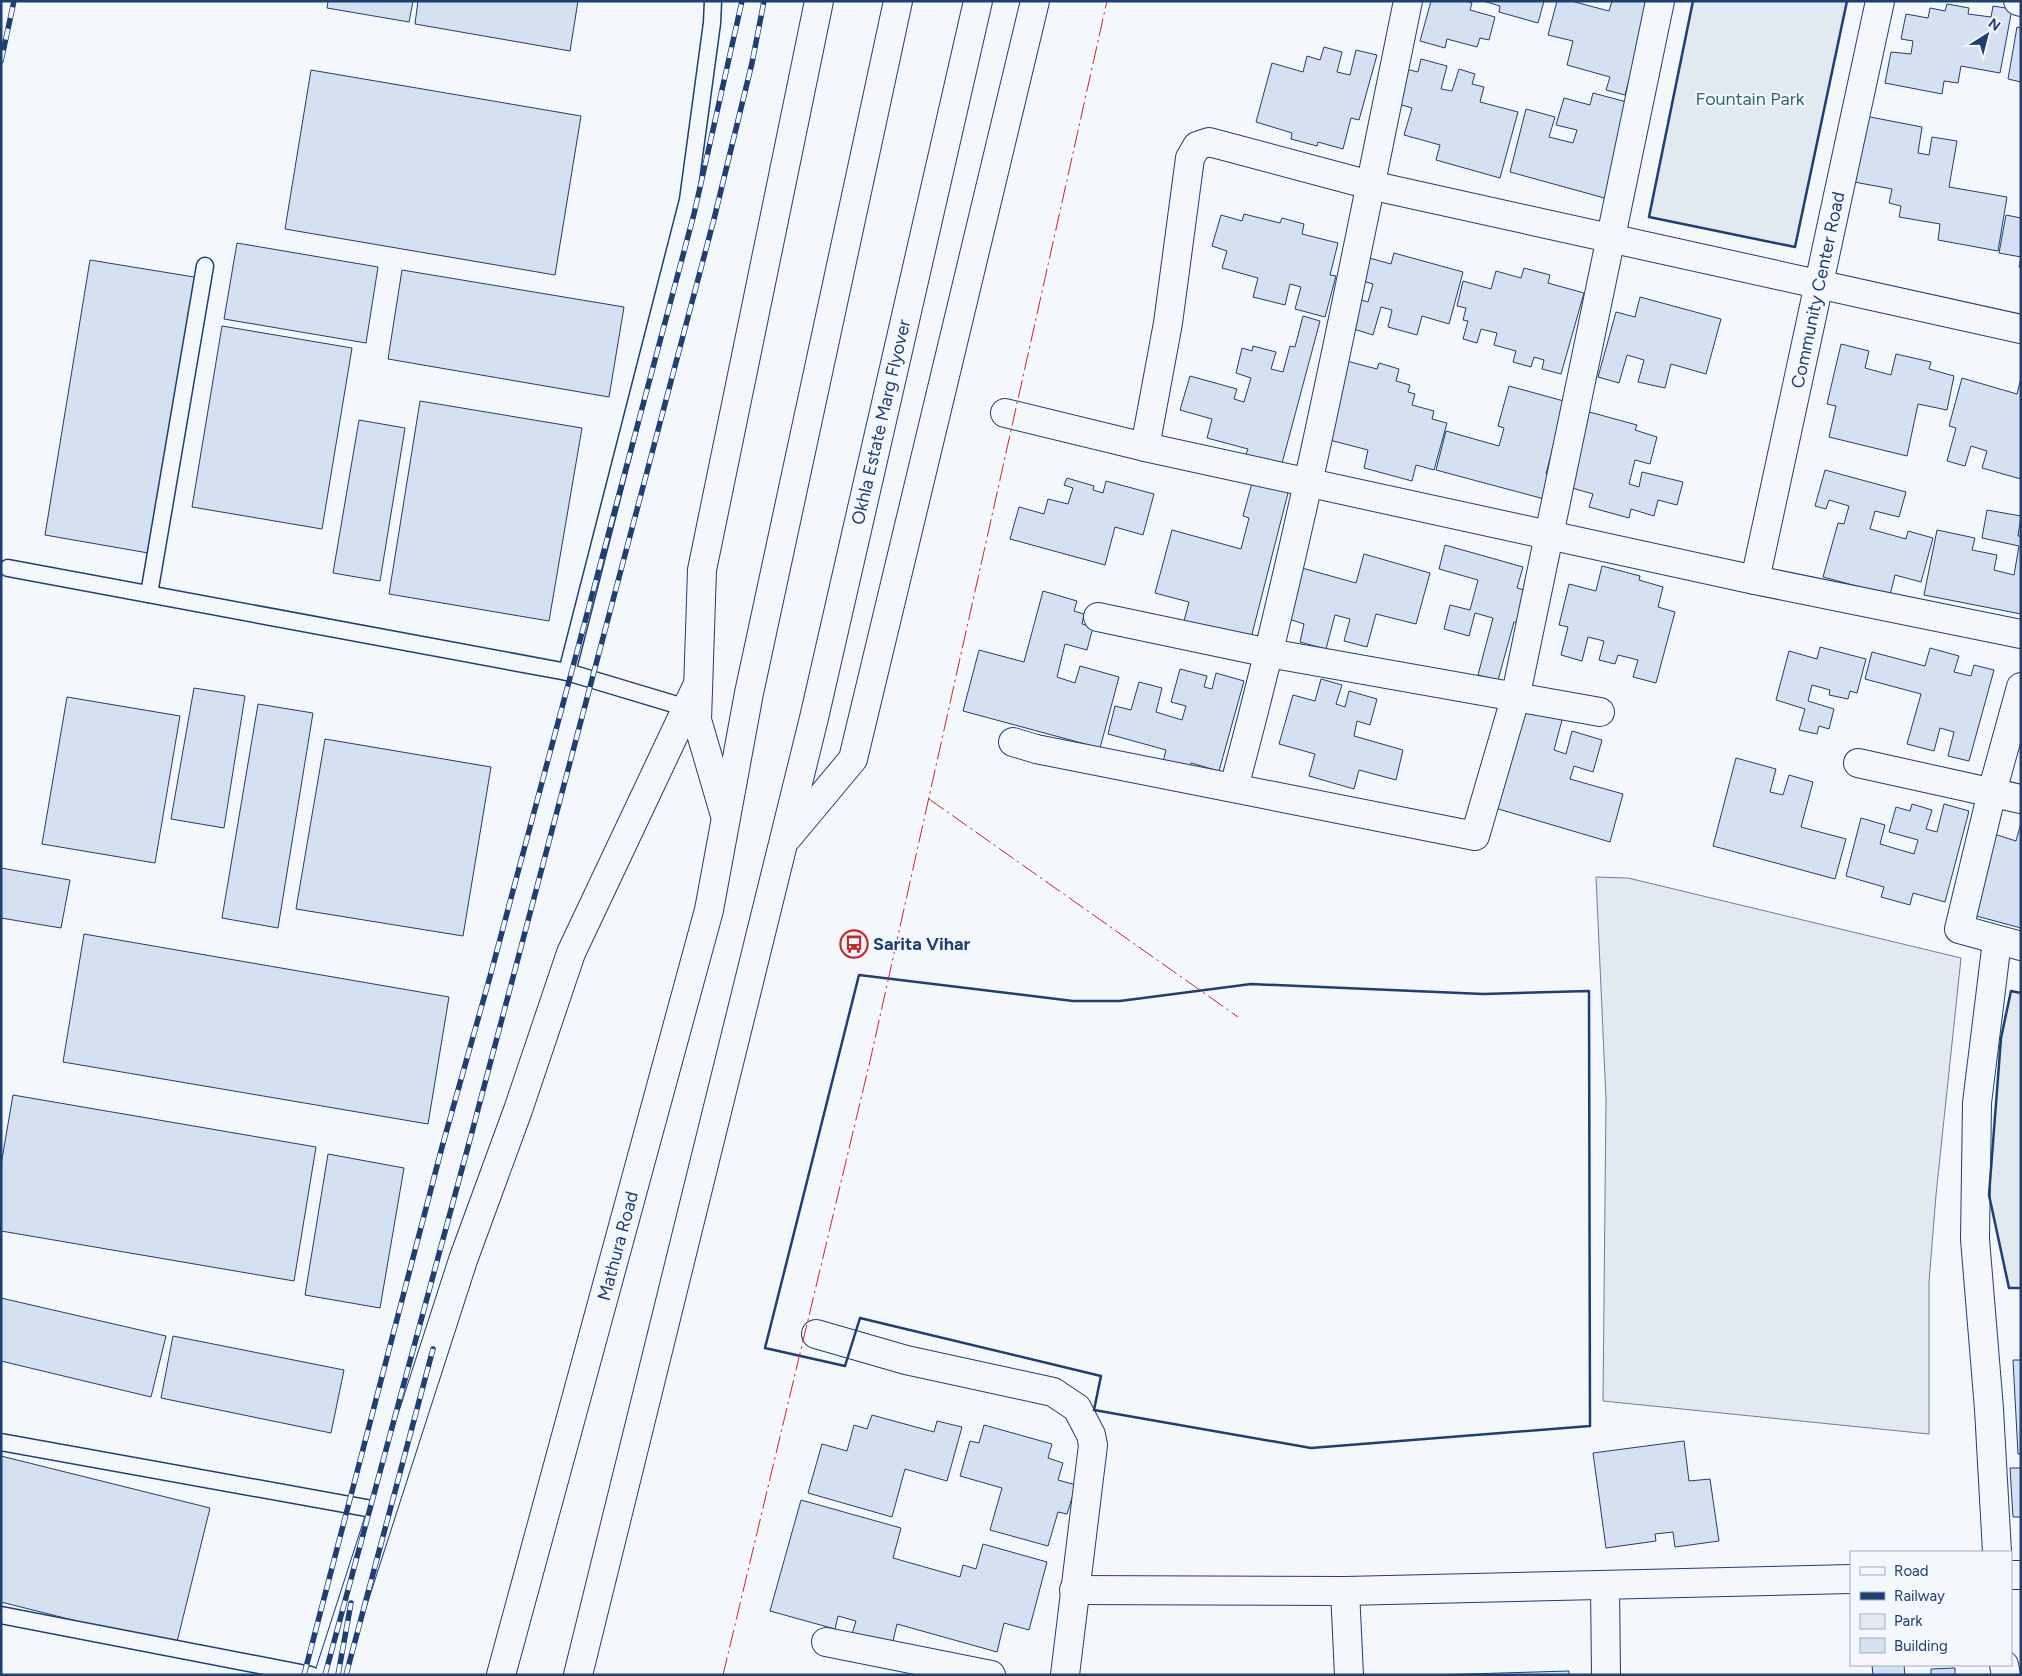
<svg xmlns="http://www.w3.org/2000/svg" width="2022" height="1676" viewBox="0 0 2022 1676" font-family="Figtree,sans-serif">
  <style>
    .green { fill: #e3e9f0; stroke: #687fa3 }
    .building { fill: #d5e0f0; stroke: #1d3f73 }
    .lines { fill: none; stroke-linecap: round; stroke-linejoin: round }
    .service-casing { stroke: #1d3f73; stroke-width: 19 }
    .minor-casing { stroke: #1d3f73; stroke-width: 30 }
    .trunk-casing { stroke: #1d3f73; stroke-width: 30 }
    .service { stroke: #f4f7fb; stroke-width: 16 }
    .minor { stroke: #f4f7fb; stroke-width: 28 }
    .trunk { stroke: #f4f7fb; stroke-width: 28 }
    .rail-casing { stroke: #1d3f73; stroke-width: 5.5 }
    .rail { stroke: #f4f7fb; stroke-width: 4; stroke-dasharray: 11; stroke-linecap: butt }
    .wall { stroke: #1d3f73; stroke-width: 2.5 }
    .power { stroke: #c62828; stroke-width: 1; stroke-dasharray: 18 4 2.5 4; stroke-linecap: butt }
    .labels { text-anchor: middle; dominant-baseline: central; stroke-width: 4; stroke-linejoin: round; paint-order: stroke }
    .park-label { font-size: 18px; fill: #2c6c60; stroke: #f4f7fb }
    .street-label { font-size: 18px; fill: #1d3f73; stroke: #f4f7fb }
    .poi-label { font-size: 18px; font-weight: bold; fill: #1d3f73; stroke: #f4f7fb; text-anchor: start }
  </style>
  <rect width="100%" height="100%" fill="#f4f7fb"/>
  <!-- green -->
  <g class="green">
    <polygon points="1693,1 1847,1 1795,247 1649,217"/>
    <polygon points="1596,877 1628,878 1961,958 1936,1195 1929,1282 1929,1434 1603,1401 1606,1099"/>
    <polygon points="2011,991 2021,993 2021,1288 2009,1288 1989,1195 2001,1038"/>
  </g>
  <!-- building -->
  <g class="building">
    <polygon points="328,1 413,1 409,22 327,8"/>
    <polygon points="418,1 578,1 570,51 415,24"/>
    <polygon points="1431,1 1465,1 1472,3 1470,10 1495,17 1489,40 1480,38 1477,47 1447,39 1445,48 1420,41"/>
    <polygon points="1483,1 1544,1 1538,23 1499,12 1500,6"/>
    <polygon points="1557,1 1571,1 1609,11 1612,1 1650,1 1625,95 1606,90 1610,77 1567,65 1573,41 1548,35"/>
    <polygon points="1947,4 1969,8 1968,14 1991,17 1993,6 2012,9 2000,73 1961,66 1958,83 1944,81 1942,94 1885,83 1891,52 1911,54 1913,41 1901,39 1906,14 1928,18 1930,8 1945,11"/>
    <polygon points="2017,27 2021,28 2021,82 2008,79"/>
    <polygon points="1324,47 1342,52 1337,72 1350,75 1356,50 1377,55 1359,120 1351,118 1343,149 1318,142 1317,146 1291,139 1292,133 1256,122 1272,63 1303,72 1307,56 1320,60"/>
    <polygon points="1421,59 1447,66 1441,89 1452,91 1459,69 1475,74 1472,84 1484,87 1480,102 1518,112 1500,178 1436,160 1440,145 1404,135 1412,108 1388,101 1398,67 1418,72"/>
    <polygon points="311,70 581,116 555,275 285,229"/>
    <polygon points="1593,93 1634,104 1608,199 1510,172 1526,109 1555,117 1549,137 1573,143 1577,130 1556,125 1564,98 1590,105"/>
    <polygon points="1865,116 1922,127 1918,153 1929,155 1932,137 1957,141 1949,187 2007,197 1998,251 1938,240 1940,224 1899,217 1901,206 1889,203 1892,189 1854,182"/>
    <polygon points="1244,214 1280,223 1282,218 1304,224 1302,234 1338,243 1330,275 1336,276 1325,317 1295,309 1301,287 1290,284 1285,305 1253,297 1258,278 1222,268 1227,251 1212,246 1221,215 1242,221"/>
    <polygon points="2006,215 2021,218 2021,268 2019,267 2021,257 1999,253"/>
    <polygon points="237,243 378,267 366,343 224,319"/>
    <polygon points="1394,253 1463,272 1449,324 1422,316 1417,335 1388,327 1392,310 1381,307 1373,335 1344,326 1351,297 1368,302 1373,284 1356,279 1362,256 1391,264"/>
    <polygon points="90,260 200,278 154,554 45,535"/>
    <polygon points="1524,268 1550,275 1548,283 1584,293 1561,374 1542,369 1544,360 1534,357 1531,367 1513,362 1516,351 1494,345 1497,333 1481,329 1477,343 1463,339 1468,321 1463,320 1466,308 1457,306 1463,281 1491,289 1496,271 1521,278"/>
    <polygon points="402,270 624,307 609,397 388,359"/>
    <polygon points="1640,297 1721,319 1706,374 1671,364 1665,388 1638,382 1644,360 1627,355 1619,383 1598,377 1616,312 1635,317"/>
    <polygon points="1303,316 1320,321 1281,467 1245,457 1248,449 1207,438 1212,419 1180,410 1190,376 1237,389 1234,399 1244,402 1251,378 1236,373 1242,348 1252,351 1253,346 1276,352 1271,369 1283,372 1290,346 1295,347"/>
    <polygon points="222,326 352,348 322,529 192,507"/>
    <polygon points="1841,344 1869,351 1865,368 1891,375 1896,354 1931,362 1929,369 1954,376 1947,410 1918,404 1907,456 1829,437 1836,406 1827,404"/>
    <polygon points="1339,359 1377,369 1379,363 1399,369 1396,381 1410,385 1408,392 1415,394 1412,405 1434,411 1432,419 1447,423 1434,470 1416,465 1412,481 1364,468 1368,450 1318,437"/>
    <polygon points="1962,378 2017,394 2021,378 2021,479 1982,468 1987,451 1971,446 1965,466 1947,461 1956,428 1949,426"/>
    <polygon points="1509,386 1571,403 1557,431 1546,474 1555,477 1548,500 1436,470 1446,431 1499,446 1504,428 1498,426"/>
    <polygon points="420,401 582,428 549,621 389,594"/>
    <polygon points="1582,410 1637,425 1635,430 1657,437 1650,464 1635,460 1629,484 1639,487 1642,472 1683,482 1677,505 1658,500 1654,516 1631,509 1629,518 1589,507 1593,494 1562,485"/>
    <polygon points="359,420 405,428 380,581 333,573"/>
    <polygon points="1825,470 1906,492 1899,517 1875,511 1870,529 1906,539 1908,531 1933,538 1921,582 1895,575 1890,595 1823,577 1838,523 1844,524 1849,506 1829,500 1826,509 1815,506"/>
    <polygon points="1067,478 1094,486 1093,490 1103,493 1106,481 1154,494 1143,535 1115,527 1105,565 1010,539 1019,507 1044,514 1048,499 1068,504 1073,488 1064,485"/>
    <polygon points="1253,479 1289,489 1250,642 1183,625 1189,602 1155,593 1172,530 1241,549 1249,518 1243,516"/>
    <polygon points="1987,510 2021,516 2018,536 2021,536 2021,614 1924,595 1937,530 1975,538 1972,550 1997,555 1994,570 2014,575 2019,546 1982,538"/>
    <polygon points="1445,545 1523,567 1517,588 1528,591 1520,623 1514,622 1498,680 1478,675 1493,618 1475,613 1469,636 1444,629 1450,605 1470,610 1478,580 1439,569"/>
    <polygon points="1364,554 1430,573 1416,624 1376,614 1367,647 1344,641 1350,619 1335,615 1326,649 1300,642 1304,624 1289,619 1302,568 1356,583"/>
    <polygon points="1602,566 1640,576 1639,580 1663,587 1658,607 1675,612 1656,683 1633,677 1638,660 1618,655 1615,664 1599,660 1604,641 1588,637 1582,661 1561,655 1568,627 1559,625 1569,584 1596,591"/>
    <polygon points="1043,591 1077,601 1074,611 1084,614 1082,624 1093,627 1087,650 1065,644 1057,677 1075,683 1080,666 1119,677 1100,748 963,711 979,650 1024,662"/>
    <polygon points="1820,647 1866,659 1857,693 1850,691 1848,699 1829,695 1830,690 1812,685 1808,701 1834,709 1829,729 1819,726 1817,734 1799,730 1805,709 1776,700 1789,651 1817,659"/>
    <polygon points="1930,648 1959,656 1954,672 1971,676 1974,665 1994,670 1969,761 1948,756 1954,732 1940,728 1934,751 1907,744 1921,694 1865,679 1872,652 1925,666"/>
    <polygon points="1180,669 1207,676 1204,687 1212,689 1216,673 1244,681 1219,771 1191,763 1188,773 1162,766 1166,750 1108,734 1115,706 1131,710 1139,682 1162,688 1156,712 1182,720 1186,706 1171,702"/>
    <polygon points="1321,679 1342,685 1336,704 1345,707 1349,691 1377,699 1370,725 1357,721 1354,736 1403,750 1396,780 1359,770 1354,789 1309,776 1315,754 1279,744 1293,695 1315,701"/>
    <polygon points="194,688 245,696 224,828 171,819"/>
    <polygon points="67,697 180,716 155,863 42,844"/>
    <polygon points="258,704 313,713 278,928 222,918"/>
    <polygon points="1517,707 1562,720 1554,750 1566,754 1572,731 1602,740 1593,772 1574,766 1570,779 1623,794 1610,842 1495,808"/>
    <polygon points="325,739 491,767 463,936 296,909"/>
    <polygon points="1736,758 1776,769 1770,792 1783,795 1789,775 1813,782 1801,827 1846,839 1835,879 1713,846"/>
    <polygon points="1912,804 1932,810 1926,829 1937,832 1944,804 1969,811 1945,902 1913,893 1910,905 1881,897 1884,887 1846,876 1861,818 1885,825 1880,844 1914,854 1918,840 1889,832 1896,807 1910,811"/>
    <polygon points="2021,823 2021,928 1969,914 1991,833 2016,841"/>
    <polygon points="1,868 70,880 61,928 1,918"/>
    <polygon points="84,934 449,997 428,1124 63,1062"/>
    <polygon points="13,1095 316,1147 294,1281 1,1231 1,1165"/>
    <polygon points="328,1154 404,1168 380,1308 305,1295"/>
    <polygon points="1,1298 166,1336 151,1397 1,1361"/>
    <polygon points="173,1336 344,1370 331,1433 161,1398"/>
    <polygon points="2013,1360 2021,1360 2021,1454 2018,1454"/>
    <polygon points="872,1415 934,1432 937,1421 962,1427 947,1481 905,1469 892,1517 808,1493 822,1444 847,1451 854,1425 867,1429"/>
    <polygon points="984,1425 1052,1444 1048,1458 1063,1463 1058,1480 1076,1485 1067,1514 1058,1512 1048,1546 990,1530 1002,1488 960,1476 970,1441 979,1443"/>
    <polygon points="1684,1441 1689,1481 1710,1479 1719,1541 1675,1547 1673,1532 1655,1534 1656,1541 1606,1548 1593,1453"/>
    <polygon points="1,1456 210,1508 176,1646 1,1602"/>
    <polygon points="2010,1468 2021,1468 2021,1517 2013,1517"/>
    <polygon points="801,1500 901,1528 893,1558 960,1577 963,1565 976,1569 983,1544 1047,1562 1029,1630 1004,1623 997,1652 897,1624 892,1645 852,1634 856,1621 838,1616 835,1629 770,1611"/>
    <polygon points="1872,1665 1904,1665 1905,1675 1873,1675"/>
    <polygon points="1955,1668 1955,1675 1931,1675 1931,1669"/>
    <polygon points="1569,1671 1569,1675 1433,1675"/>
  </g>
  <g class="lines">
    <!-- service casing -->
    <g class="service-casing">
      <g id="service">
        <polyline points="8,568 567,672"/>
        <polyline points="149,594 205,266"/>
        <polyline points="687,708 567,672 688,200 712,23 713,1"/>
        <polyline points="1,1442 383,1511"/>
        <polyline points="1,1615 311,1675"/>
      </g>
    </g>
    <!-- minor casing -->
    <g class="minor-casing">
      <g id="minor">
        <polyline points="2018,1 2021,2"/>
        <polyline points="1005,413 1145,447 1755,580 2021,634"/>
        <polyline points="1145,447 1168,323 1190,158 1197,146 1209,142 1370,185 2021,329"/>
        <polyline points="1755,580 1880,1"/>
        <polyline points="1098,617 1269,653 1600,712"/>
        <polyline points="2021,687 1992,792 1959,929 2021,946"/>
        <polyline points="1013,742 1036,749 1475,836 1515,699 1660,1"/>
        <polyline points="1858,763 2021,799"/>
        <path d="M1234,787C1304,528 1354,264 1408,1"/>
        <polyline points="816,1334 906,1360 1053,1392 1077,1408 1091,1435 1093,1445 1065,1675"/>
        <polyline points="1997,1552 1989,1409 1975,1239 1977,1103 1997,941"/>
        <polyline points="2011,1575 2021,1575"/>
        <polyline points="1605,1586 1606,1675"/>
        <polyline points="1074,1590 1345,1591 1851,1579"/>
        <polyline points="1345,1591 1349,1675"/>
        <polyline points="826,1642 991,1675"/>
        <polyline points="2004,1665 2006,1675"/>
        <polyline points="329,1675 463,1260 518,1110 571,953 698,684"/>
      </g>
    </g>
    <!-- trunk casing -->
    <g class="trunk-casing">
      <g id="trunk">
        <polyline points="724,812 697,720 702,570 819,1"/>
        <polyline points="788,837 853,759 1035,1"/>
        <polyline points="501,1675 709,910 749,693 898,1"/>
        <polyline points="578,1675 814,718 978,1"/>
      </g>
    </g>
    <!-- service -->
    <use href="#service" class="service"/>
    <!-- minor -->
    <use href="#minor" class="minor"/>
    <!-- trunk -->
    <use href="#trunk" class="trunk"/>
    <!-- rail casing -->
    <g class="rail-casing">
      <g id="rail">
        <polyline points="1,61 14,1"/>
        <polyline points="304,1675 442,1147 491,973 694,214 742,1"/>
        <polyline points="325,1675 472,1132 714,219 752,63 764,1"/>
        <polyline points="338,1675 351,1603"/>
        <polyline points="346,1675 433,1349"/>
      </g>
    </g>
    <!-- rail -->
    <use href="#rail" class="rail"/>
    <!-- wall -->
    <g class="wall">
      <polyline points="1693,1 1649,217 1795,247 1847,1"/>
      <polygon points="859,975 1073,1001 1120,1001 1251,984 1483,994 1589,991 1590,1426 1311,1448 1094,1410 1101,1376 860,1318 845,1366 765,1348"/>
      <polyline points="2021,993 2011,991 2001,1038 1989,1195 2009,1288 2021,1288"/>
    </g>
    <!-- power -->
    <g class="power">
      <polyline points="929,799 1238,1017"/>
      <polyline points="723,1675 870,1061 1107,1"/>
    </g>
  </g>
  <!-- icons -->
  <defs>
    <g id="bus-ring" transform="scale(1.4375)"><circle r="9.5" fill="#f4f7fb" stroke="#c62828" stroke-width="1.5"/><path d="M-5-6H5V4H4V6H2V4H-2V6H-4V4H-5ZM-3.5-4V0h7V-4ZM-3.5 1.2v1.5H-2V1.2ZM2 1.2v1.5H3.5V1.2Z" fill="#c62828"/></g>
  </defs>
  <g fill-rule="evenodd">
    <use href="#bus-ring" x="854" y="944"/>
  </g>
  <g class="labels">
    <!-- park labels -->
    <g class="park-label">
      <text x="1750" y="99">Fountain Park</text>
    </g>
    <!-- street labels -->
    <g class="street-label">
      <text transform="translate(1818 290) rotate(-78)">Community Center Road</text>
      <text transform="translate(881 422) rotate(-77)">Okhla Estate Marg Flyover</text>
      <text transform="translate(618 1246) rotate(-75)">Mathura Road</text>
    </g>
    <!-- poi labels -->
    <g class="poi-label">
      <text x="873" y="944">Sarita Vihar</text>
    </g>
  </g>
  <!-- border -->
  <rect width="2022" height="1676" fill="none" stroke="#1d3f73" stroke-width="5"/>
  <!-- legend -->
  <rect x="1850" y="1551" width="162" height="115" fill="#f4f7fb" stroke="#9eadc5"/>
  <rect x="1860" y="1567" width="25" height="8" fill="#f4f7fb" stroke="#9eadc5"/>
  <text x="1894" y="1576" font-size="15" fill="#1d3f73">Road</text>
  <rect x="1860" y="1592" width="25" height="8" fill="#1d3f73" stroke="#9eadc5"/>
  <text x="1894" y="1601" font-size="15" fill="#1d3f73">Railway</text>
  <rect x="1860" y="1614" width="25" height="15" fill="#e3e9f0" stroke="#9eadc5"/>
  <text x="1894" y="1626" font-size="15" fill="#1d3f73">Park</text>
  <rect x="1860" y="1638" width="25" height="15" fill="#d5e0f0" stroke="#9eadc5"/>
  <text x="1894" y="1651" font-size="15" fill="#1d3f73">Building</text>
  <!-- north arrow -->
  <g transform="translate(1987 35) rotate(36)" stroke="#f4f7fb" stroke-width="4" paint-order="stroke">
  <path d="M0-4L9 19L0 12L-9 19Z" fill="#1d3f73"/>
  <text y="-8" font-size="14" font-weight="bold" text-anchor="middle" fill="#1d3f73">N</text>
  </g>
</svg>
